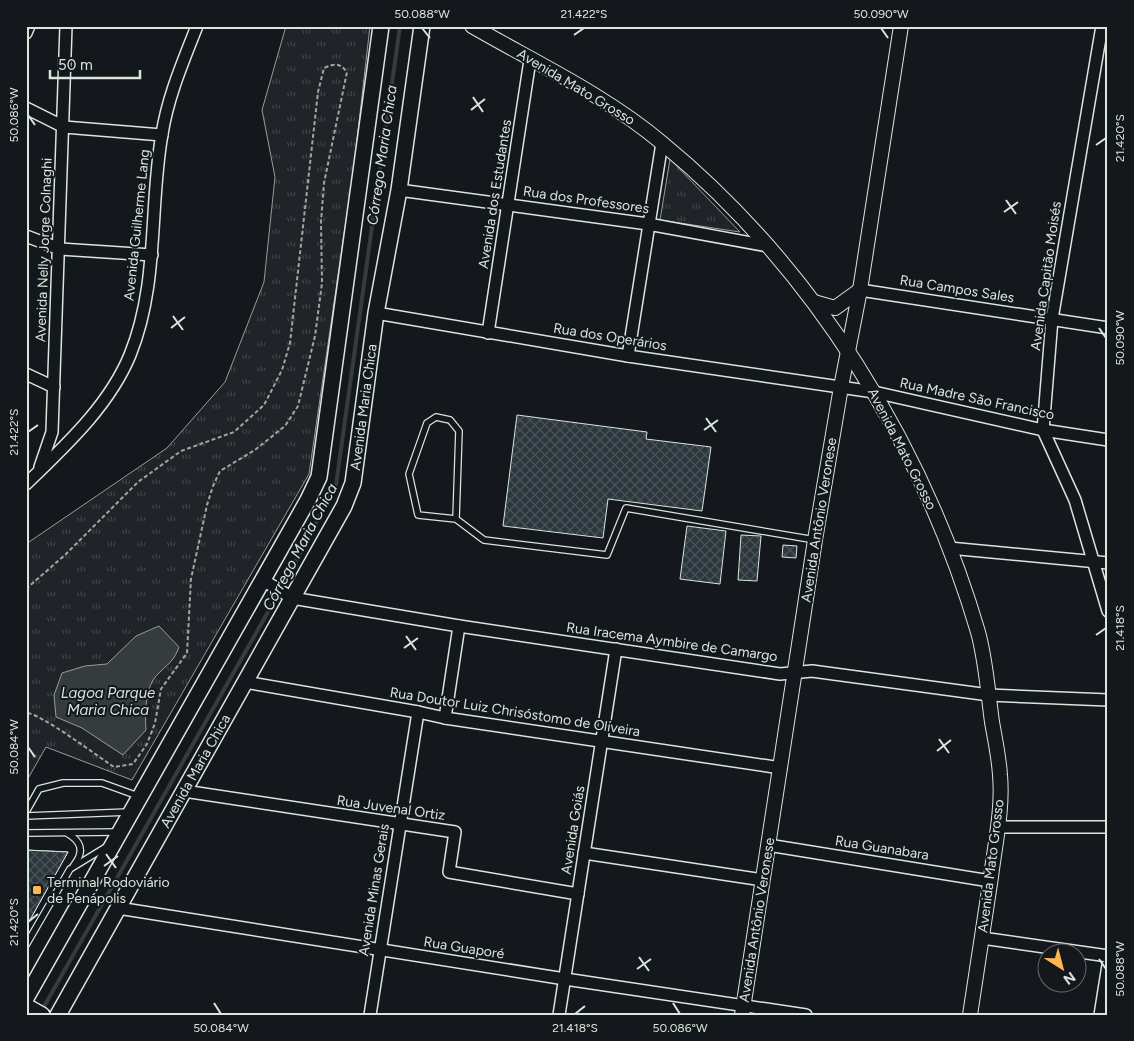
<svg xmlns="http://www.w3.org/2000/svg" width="1134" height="1041" viewBox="0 0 1134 1041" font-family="Figtree,sans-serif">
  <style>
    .grass { fill: url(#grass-tufts); stroke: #939e99 }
    .water { fill: #363b3e; stroke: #939e99 }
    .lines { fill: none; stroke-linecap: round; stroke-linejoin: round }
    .stream { stroke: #363b3e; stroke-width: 4 }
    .building { fill: url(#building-cross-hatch); stroke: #d8e6dc }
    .service-casing { stroke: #d8e6dc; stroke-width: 8 }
    .minor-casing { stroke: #d8e6dc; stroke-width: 14 }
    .tertiary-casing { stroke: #d8e6dc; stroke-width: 16 }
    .secondary-casing { stroke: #d8e6dc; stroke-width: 18 }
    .path { stroke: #9da8a2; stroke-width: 2; stroke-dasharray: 4 2.5; stroke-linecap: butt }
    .service { stroke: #14181c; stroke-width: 5.5 }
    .minor { stroke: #14181c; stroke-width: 11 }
    .tertiary { stroke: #14181c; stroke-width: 14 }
    .secondary { stroke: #14181c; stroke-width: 15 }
    .ticks { fill: none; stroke: #d8e6dc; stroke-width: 2 }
    .poi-dot { fill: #ffb74d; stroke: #14181c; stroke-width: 2 }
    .labels { text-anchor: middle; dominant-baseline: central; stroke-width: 4; stroke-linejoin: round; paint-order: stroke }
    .street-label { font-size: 14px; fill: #d8e6dc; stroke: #14181c }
    .poi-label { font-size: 14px; fill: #d8e6dc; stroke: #14181c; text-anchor: start }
    .water-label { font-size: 15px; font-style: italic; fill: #d8e6dc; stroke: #14181c }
    .neatline { fill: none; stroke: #d8e6dc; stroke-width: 2 }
    .ticks-label { font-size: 12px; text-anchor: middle; fill: #d8e6dc }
  </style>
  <defs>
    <pattern id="grass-tufts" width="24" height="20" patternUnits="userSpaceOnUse" patternTransform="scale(1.25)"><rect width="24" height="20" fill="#202428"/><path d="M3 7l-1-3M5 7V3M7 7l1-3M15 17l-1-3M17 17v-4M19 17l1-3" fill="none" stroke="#404447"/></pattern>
    <pattern id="building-cross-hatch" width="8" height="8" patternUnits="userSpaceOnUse" patternTransform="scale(1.25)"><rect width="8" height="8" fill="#2c363c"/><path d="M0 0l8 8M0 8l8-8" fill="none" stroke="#4a5358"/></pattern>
  </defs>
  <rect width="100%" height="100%" fill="#14181c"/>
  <!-- grass -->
  <g class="grass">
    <polygon points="286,26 370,26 354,166 309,474 132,780 46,747 26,782 26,544 167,448 225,382 264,282 275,177 262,110"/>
    <polygon points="670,159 740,232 660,220"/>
  </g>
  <!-- water -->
  <path class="water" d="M159,626L179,647C173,665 162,667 153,680C145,694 145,715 146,730L123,755L82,728L56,717L54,695L62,673L85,666L107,664L136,636Z"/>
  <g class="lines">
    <!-- stream -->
    <polyline class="stream" points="42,1010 285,582 336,485 400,26"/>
  </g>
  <!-- building -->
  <g class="building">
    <polygon points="517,415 647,432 646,439 711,447 702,511 608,499 603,538 503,526"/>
    <polygon points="687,526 726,531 720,584 680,579"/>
    <polygon points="741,535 761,536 757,581 738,580"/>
    <polygon points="783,545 797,546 796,558 782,557"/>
    <polygon points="26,850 68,852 26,927"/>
    <polygon points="26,850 68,852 26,927"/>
  </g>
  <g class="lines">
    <!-- service casing -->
    <g class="service-casing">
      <g id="service">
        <polyline points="456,519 418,515 409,474 427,423 436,417 450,420 459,431 456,519 484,540 607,555 626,508 815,540"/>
        <polyline points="26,812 39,789 63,783 102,783 138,796"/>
        <polyline points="26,816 129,812"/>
        <polyline points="26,833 119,832"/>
        <path d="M67,833C81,841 85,851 74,865"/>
        <polyline points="26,945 70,869 106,847"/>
      </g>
    </g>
    <!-- minor casing -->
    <g class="minor-casing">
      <g id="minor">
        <polyline points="1102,26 1052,319 1043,430 1075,500 1108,611"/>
        <polyline points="26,33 29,26"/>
        <polyline points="26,108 64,127 162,135"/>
        <polyline points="399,190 648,224 768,246"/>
        <polyline points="26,236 60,249 152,255"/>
        <polyline points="860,290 1108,328"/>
        <polyline points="376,313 628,356 874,392 1043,430 1108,440"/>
        <polyline points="488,333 530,60"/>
        <polyline points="628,356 662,143"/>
        <polyline points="26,374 54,387"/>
        <polyline points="40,467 52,432 66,26"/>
        <path d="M26,484C65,446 109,406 130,355C159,284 149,207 162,134C168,96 183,62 197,26"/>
        <polyline points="949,548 1108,563"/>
        <polyline points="263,580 292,598 459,626 780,674 812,671 989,695 1108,700"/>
        <polyline points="245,682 418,712 445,718 781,768"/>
        <polyline points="445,718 459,626"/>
        <polyline points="184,791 455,832 449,872 578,894"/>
        <polyline points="998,827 1108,827"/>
        <polyline points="768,845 990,881"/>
        <polyline points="584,853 763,880"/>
        <polyline points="118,908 565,979 806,1015"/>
        <polyline points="982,938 1108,956"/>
        <polyline points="370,1015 418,712"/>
        <polyline points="559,1015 616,649"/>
        <polyline points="1100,1015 1108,965"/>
      </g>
    </g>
    <!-- tertiary casing -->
    <g class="tertiary-casing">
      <g id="tertiary">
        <path d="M472,26C536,63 605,95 662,143C814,268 923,445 978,632C986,661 988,693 992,722C995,739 999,758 1000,775C1003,809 995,844 991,877C984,923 977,969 970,1015"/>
        <polyline points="814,302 835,308 860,290"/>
        <polyline points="742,1015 815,540 841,387 860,290 901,26"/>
      </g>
    </g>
    <!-- secondary casing -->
    <g class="secondary-casing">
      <g id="secondary">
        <polyline points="26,998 308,500 319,477 381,26"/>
        <polyline points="26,1006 42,1015"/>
        <path id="s1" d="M58,1015L344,506L353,483L376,313L399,190L422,26"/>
      </g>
    </g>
    <!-- path -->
    <path class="path" d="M26,589L66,554L138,482L181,451L234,432L264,405L282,370L290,343L318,92L324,68C334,64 339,62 347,72L324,183L321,222L322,283L315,336L298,406L285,426L255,450L220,471L213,486L207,505L191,579L187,653L161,689L155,723L147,744L133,764L114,767C100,758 39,712 26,713"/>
    <!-- service -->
    <use href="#service" class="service"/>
    <!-- minor -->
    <use href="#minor" class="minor"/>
    <!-- tertiary -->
    <use href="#tertiary" class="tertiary"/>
    <!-- secondary -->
    <use href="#secondary" class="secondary"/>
  </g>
  <!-- ticks -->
  <path class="ticks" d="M422,28L430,38M881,28L888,38M574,35L584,28M473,97L483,112M471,110L485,99M28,115L35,125M1096,145L1106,138M1006,200L1016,214M1004,212L1018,202M173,316L183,330M171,328L185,317M1099,328L1106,338M706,418L716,432M704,430L718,420M28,432L38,425M1096,635L1106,628M406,636L416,650M404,648L418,638M939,739L949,753M28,747L35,757M937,751L951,740M106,854L116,868M104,866L118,856M28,922L38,914M639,957L649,971M1099,959L1106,969M637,969L651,959M214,1003L221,1014M673,1003L680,1014M575,1014L585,1006"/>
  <!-- markers -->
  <rect class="poi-dot" x="32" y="885" width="10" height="10" rx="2.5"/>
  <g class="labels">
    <!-- street labels -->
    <g class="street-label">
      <text transform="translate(576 87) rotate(31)">Avenida Mato Grosso</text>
      <text transform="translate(495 194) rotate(-81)">Avenida dos Estudantes</text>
      <text transform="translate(586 200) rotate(8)">Rua dos Professores</text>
      <text transform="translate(137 225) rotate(-84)">Avenida Guilherme Lang</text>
      <text transform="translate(44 250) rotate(-88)">Avenida Nelly Jorge Colnaghi</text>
      <text transform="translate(1046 276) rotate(-82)">Avenida Capitão Moisés</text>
      <text transform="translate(957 289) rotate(9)">Rua Campos Sales</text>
      <text transform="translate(610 337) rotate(9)">Rua dos Operários</text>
      <text transform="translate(977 399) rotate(12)">Rua Madre São Francisco</text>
      <text stroke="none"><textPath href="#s1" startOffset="685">Avenida Maria Chica</textPath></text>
      <text transform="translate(902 449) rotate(63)">Avenida Mato Grosso</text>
      <text transform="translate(819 520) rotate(-81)">Avenida Antônio Veronese</text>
      <text transform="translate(672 642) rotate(8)">Rua Iracema Aymbire de Camargo</text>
      <text transform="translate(515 712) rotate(9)">Rua Doutor Luiz Chrisóstomo de Oliveira</text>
      <text stroke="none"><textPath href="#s1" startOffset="280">Avenida Maria Chica</textPath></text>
      <text transform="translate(391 808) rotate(8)">Rua Juvenal Ortiz</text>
      <text transform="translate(573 830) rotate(-81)">Avenida Goiás</text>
      <text transform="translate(882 848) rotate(9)">Rua Guanabara</text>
      <text transform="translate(991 866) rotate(-83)">Avenida Mato Grosso</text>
      <text transform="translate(374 890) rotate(-81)">Avenida Minas Gerais</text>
      <text transform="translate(757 920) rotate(-81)">Avenida Antônio Veronese</text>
      <text transform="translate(464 948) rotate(9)">Rua Guaporé</text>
    </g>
    <!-- poi labels -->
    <g class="poi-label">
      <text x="47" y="882">Terminal Rodoviário<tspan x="47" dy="16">de Penápolis</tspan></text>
    </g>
    <!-- water labels -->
    <g class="water-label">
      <text transform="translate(382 155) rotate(-82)">Córrego Maria Chica</text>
      <text transform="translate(300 547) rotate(-62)">Córrego Maria Chica</text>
      <text x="108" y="693">Lagoa Parque<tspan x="108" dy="17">Maria Chica</tspan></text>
    </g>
  </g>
  <!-- border -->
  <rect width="1134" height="1041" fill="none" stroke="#14181c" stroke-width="55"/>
  <!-- north arrow -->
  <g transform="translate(1062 968) rotate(144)"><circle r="24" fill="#14181c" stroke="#626a69"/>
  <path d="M0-4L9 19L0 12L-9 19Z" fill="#ffb74d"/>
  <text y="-8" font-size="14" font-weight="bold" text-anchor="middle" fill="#d8e6dc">N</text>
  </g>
  <!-- scale -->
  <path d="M50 70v8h90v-8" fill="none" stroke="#d8e6dc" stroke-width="2.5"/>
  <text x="58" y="70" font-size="15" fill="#d8e6dc" stroke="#14181c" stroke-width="4" paint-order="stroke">50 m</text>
  <rect x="28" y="28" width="1078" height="986" class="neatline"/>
  <g class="ticks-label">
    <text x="422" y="18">50.088°W</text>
    <text x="584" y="18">21.422°S</text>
    <text x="881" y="18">50.090°W</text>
    <text transform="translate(14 115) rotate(-90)" y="4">50.086°W</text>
    <text transform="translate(1120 138) rotate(-90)" y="4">21.420°S</text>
    <text transform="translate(1120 338) rotate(-90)" y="4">50.090°W</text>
    <text transform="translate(14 432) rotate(-90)" y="4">21.422°S</text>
    <text transform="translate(1120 628) rotate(-90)" y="4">21.418°S</text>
    <text transform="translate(14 747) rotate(-90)" y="4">50.084°W</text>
    <text transform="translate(14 922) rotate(-90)" y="4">21.420°S</text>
    <text transform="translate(1120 969) rotate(-90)" y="4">50.088°W</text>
    <text x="221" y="1032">50.084°W</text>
    <text x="575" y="1032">21.418°S</text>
    <text x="680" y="1032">50.086°W</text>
  </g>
</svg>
